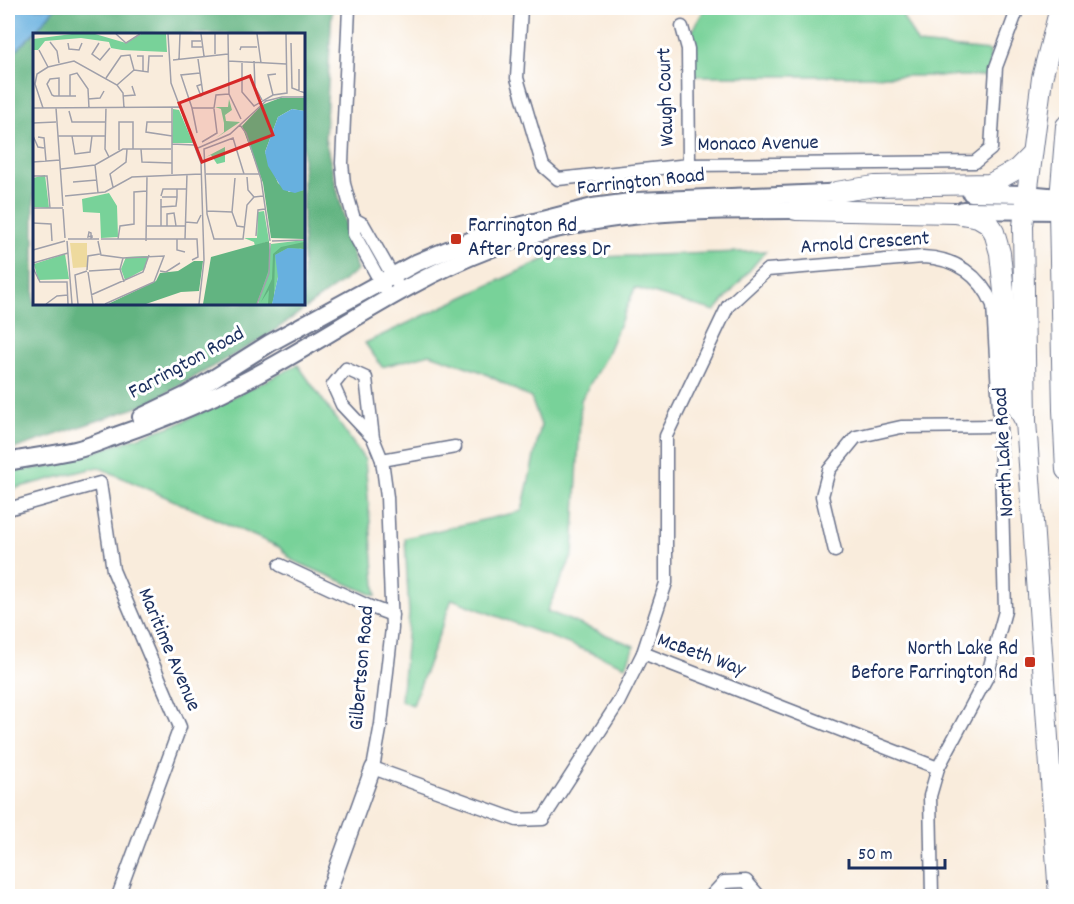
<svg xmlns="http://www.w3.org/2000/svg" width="1074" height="904" viewBox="0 0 1074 904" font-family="Dekko,sans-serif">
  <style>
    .green { fill: #78d299; stroke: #4a807c; stroke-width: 1.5 }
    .forest { fill: #62b481; stroke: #3e7270; stroke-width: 1.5; fill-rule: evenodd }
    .water { fill: #67b0df; stroke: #41709e; stroke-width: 1.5 }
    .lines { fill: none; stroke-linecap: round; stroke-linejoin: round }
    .minor-casing { stroke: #69718a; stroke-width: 15 }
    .tertiary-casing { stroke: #69718a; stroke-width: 18 }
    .secondary-casing { stroke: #69718a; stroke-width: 20 }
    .primary-casing { stroke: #69718a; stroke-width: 22 }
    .minor { stroke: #fff; stroke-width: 12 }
    .tertiary { stroke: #fff; stroke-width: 15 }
    .secondary { stroke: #fff; stroke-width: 16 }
    .primary { stroke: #fff; stroke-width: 20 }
    .poi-dot { fill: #c8321e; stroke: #fff; stroke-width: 2 }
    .labels { text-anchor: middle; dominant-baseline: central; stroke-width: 6; stroke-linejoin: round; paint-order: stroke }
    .street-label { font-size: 21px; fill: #1b2f5e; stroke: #fff }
    .poi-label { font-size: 21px; fill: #1b2f5e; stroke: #fff; text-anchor: start }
    .inset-road { fill: none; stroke: #a0a0aa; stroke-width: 1.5 }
    .view { fill: #d62828; fill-opacity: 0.15; stroke: #d62828; stroke-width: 3 }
    .inset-edge { fill: none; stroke: #1b2f5e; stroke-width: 3 }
  </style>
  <rect width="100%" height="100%" fill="#fff"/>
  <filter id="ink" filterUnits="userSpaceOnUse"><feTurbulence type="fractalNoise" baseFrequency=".0167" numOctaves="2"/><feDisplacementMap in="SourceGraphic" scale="12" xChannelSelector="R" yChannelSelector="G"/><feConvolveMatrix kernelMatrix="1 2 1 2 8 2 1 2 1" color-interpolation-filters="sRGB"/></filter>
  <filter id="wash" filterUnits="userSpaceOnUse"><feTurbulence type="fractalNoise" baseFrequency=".008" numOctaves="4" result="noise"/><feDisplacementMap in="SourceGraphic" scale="24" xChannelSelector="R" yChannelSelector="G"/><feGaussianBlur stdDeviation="1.35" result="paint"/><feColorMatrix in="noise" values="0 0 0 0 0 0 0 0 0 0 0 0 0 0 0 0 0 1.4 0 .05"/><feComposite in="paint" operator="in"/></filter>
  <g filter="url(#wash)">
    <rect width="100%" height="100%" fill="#f9ecdc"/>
    <!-- green -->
    <g class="green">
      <polygon points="705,8 907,8 903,17 918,44 990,51 990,76 691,76 691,34"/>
      <polygon points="766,251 715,311 635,288 606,356 581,400 573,554 547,611 634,646 626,666 452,599 413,705 401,701 409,614 405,538 522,511 541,425 531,398 482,372 430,354 382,367 365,343 545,259"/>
      <polygon points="298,365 365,460 376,596 292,560 279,547 98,467 8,490 8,472 53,466 180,423"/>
    </g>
    <!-- forest -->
    <path class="forest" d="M55,8H332L325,139L357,271L267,336L147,404L8,451V59L40,26ZM34,34H303V303H34Z"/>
    <!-- water -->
    <polygon class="water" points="8,8 55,8 40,26 8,59"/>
  </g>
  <g filter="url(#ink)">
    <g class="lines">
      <!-- minor casing -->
      <g class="minor-casing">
        <g id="minor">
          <polyline points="349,8 342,163 344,184 354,219 354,234 384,288"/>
          <polyline points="521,8 517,78 543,166 558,179 689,165 975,162 991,149 996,67 1018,8"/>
          <polyline points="682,27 688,49 689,165"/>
          <polyline points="354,219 363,224 396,282"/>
          <polyline points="373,438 342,405 333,385 346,369 366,378 373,438 382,460 387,497 392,628 381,724 373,768 517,820 543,819 618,703 643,653 938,768 930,796 932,896"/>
          <polyline points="382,460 455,447"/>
          <polyline points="8,509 100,483 113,570 180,727 118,896"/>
          <polyline points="835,551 822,496 829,470 856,437 901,427 1000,426"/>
          <polyline points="280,565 368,606 392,615"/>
          <path d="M643,653L666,583V436L728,306L767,270L923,257C955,258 980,275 993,305L1000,426L1005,611L987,677L938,768"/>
          <polyline points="711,896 724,882 746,881 759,896"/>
        </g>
      </g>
      <!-- tertiary casing -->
      <g class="tertiary-casing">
        <polyline id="tertiary" points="327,896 373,768"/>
      </g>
      <!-- secondary casing -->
      <g class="secondary-casing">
        <g id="secondary">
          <polyline points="971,193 1026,194 1059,197"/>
          <polyline points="963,210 1059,211"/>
          <polyline points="141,417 187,395 270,343 416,263 484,235 593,207 638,201 849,192"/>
          <path d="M8,462C30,457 53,455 75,450C89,447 104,440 118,435C164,419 208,401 251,378C331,336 405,281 490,249C595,209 699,210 809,210"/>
        </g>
      </g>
      <!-- primary casing -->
      <g class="primary-casing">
        <g id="primary">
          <polyline points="1066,126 1059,211 1063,410 1066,470"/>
          <polyline points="836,192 875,186 990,184 1017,169 1031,155"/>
          <polyline points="796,210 955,213 978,217 988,223 994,232 1000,253 1008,331 1010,393 1024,419"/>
          <polyline points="1059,896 1026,421 1023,226 1042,78 1060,8"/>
        </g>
      </g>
      <!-- minor -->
      <use href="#minor" class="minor"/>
      <!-- tertiary -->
      <use href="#tertiary" class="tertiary"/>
      <!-- secondary -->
      <use href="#secondary" class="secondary"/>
      <!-- primary -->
      <use href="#primary" class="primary"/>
    </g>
  </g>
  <!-- markers -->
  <g class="poi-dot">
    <rect x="450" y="233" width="12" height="12" rx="3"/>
    <rect x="1024" y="656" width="12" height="12" rx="3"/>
  </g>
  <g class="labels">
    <!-- street labels -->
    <g class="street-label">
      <text transform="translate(667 97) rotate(-92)">Waugh Court</text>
      <text transform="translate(758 145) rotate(-1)">Monaco Avenue</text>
      <text transform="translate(641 183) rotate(-6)">Farrington Road</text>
      <text transform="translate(865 244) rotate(-4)">Arnold Crescent</text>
      <text transform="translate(187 364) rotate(-29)">Farrington Road</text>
      <text transform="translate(1005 452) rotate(-93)">North Lake Road</text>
      <text transform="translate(168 650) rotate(67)">Maritime Avenue</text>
      <text transform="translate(701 656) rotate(20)">McBeth Way</text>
      <text transform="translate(363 668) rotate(-85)">Gilbertson Road</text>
    </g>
    <!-- poi labels -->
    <g class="poi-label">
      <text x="468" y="227">Farrington Rd<tspan x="468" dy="24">After Progress Dr</tspan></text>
      <text x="1018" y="650" text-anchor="end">North Lake Rd<tspan x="1018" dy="24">Before Farrington Rd</tspan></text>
    </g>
  </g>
  <!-- overview -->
  <g transform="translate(33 33)">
    <rect width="272" height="272" fill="#f9ecdc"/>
    <path d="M39,1H62L93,10L108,1H133L134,19L89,17L78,15L76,9L48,5L12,8L5,17H0V6ZM196,66L199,77L192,82L193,88L207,89L183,105L191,99V90L188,76L182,74H195ZM140,76L146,77L160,110H139ZM192,114V129L184,131L178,122L173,124ZM12,142L16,175L0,174V145ZM76,160L84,173L85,204L68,205L67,180L50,179L49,166ZM231,178L236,208L222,213L221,209L211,205H224L225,179ZM271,207V216L267,215L245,244L239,271H225L238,211ZM32,221L36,246L5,247L1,231ZM115,223L112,236L92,247L88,236L93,224Z" fill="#78d299"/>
    <path d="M247,65H271V78L259,76L245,84L232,119L245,150L256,159L271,157V206L238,205L230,150L209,93L229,72ZM236,208V236L224,271H170L178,224ZM271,209V216L255,215L242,222L241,264L239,271H235L236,257L228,269L239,246L240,221L248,214ZM161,228H170L166,258L148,259L113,271H75L123,248L127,240L145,238Z" fill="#62b481"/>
    <path d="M37,210H54V234L40,235Z" fill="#eeda9e"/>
    <path d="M259,76L272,78L271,157L262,160L250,157L235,133L232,119L245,84ZM255,215L271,216V271H239L245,244L242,222Z" fill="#67b0df"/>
    <path class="inset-road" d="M83,1L93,10L107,1M135,1L138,50L168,130L171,227L166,271M168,1L171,23M182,1V21M195,1L196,61L208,86M224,1L228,30M168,8H159V14H169M17,9L24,18L26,30M35,10L36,16L46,17L49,10M66,10L59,21L67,27L77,15M258,10L259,55L272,60M6,17L15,34M207,17L208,14H224M104,23H110V39M165,26L170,61L168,63L164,53L169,51M140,27L195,21M146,27L147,1M195,28L253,31M209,28V59L221,73L240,62L254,60L253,1M221,28L222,54L229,67M266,36V59M101,37L115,39L116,23H130M167,40L148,42L159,75H181L183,62L196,61M73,45L88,23L97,22L101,37L84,52M240,62L235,42L243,41M26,63V45L17,46L14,51L19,62L21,63H43M37,63V42L44,40L55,56L56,75M90,63L102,62L99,53M55,66L67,65L71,58M73,74L72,116L76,124M0,75L148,74M10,75L2,51L4,41L15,34L41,28L84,52L90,60L91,75M23,75L30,173M139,75V141M159,75L164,100M36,78L39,89H72M0,90L23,89M207,92L213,100L228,146L237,208M0,103L5,114L11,115M25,103H72M39,103L42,121L57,119L59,103M139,103L113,99L114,89H139M5,104L11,105L13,128M169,109L184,100L181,76M139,111L161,112M165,115L197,101L233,68L249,64H272M108,116L109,129L139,130M86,117V89H100V116M0,129L27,127M62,132L65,160M28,136L62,132L90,116H138M173,141H226M211,141L200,105L171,116L174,181L181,206H210L214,172L221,164L230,163M0,143H14L17,175M214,144L215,157L221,164M202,145L199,179L204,193L211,194M40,149L64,147M80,154L77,141L93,129L94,116M32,163L72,159L99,144L168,141M128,163L130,156H154M129,164H144V156M128,166V193M128,174L143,173L144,164M0,175H30M30,176L32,205M174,178L199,179M152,189L164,190L168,182M0,190L18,191L19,208M114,193H152M134,193V181L141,180L143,193M223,203L225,177L232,176M35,206H66M58,206V200L56,199L55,204L58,203H59V205M68,206H164L165,224L159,227M85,206L87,193L101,191V159L114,158M144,206V217L152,219M152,206L154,141M34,208L39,271M65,208L68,222L90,225M113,208L114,143M239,208L272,207M0,217L32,208M0,230L35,220M0,235L7,249H34L35,271M54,237L55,223L67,221M56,238L87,236M127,238L133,239L147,230M55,239L60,271M58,262L110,239L116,222M13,271L24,263L35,262M45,271L42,242L54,238M72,271L121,249L131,223L90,225L87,236L91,249M224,271L236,240L237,210"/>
    <path class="view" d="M217,43L240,102L169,129L146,70Z"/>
    <rect width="272" height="272" class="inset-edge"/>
  </g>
  <!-- margin -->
  <rect width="1074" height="904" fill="none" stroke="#fff" stroke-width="30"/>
  <!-- scale -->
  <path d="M849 859v9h96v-9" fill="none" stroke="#1b2f5e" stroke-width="3"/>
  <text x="858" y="859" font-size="18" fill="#1b2f5e" stroke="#ffffff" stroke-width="4.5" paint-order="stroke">50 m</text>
</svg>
